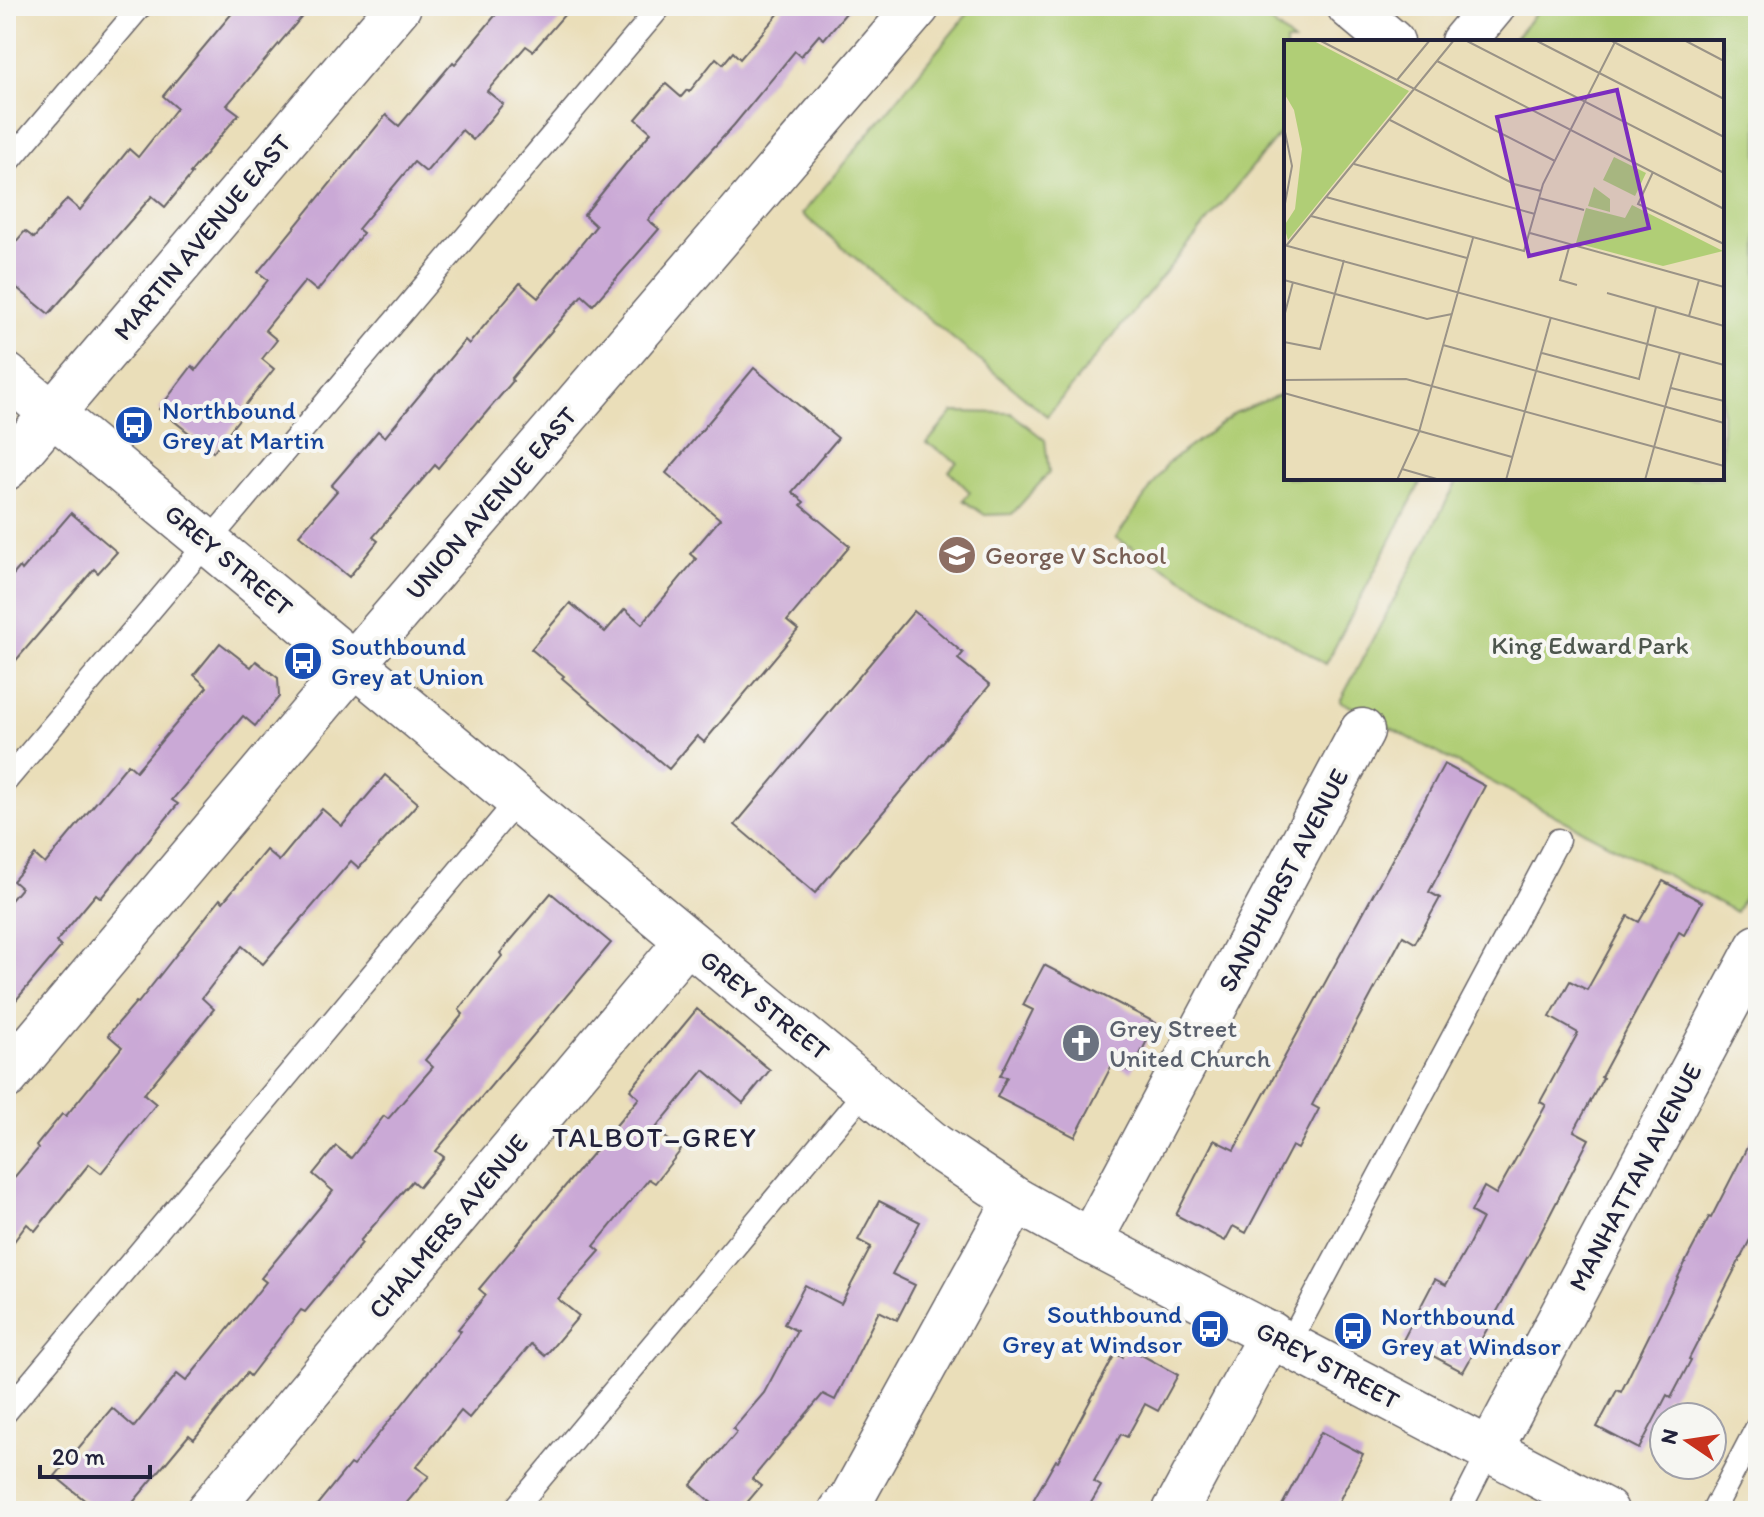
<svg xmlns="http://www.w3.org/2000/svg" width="1764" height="1517" viewBox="0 0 1764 1517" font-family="Itim,sans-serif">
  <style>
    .green { fill: #b0ce76; stroke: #697858; stroke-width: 2 }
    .building { fill: #caa9d6 }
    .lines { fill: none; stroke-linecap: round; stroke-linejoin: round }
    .service-casing { stroke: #686467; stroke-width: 25 }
    .minor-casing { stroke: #686467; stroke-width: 47 }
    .tertiary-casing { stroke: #686467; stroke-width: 47 }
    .service { stroke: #fff; stroke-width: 22 }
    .minor { stroke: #fff; stroke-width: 44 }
    .tertiary { stroke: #fff; stroke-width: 44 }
    .labels { text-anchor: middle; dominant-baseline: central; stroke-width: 8; stroke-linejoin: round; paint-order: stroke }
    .street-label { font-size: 26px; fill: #22223b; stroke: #f6f6f2 }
    .transit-label { font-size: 26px; fill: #164399; stroke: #f6f6f2; text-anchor: start }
    .education-label { font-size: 26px; fill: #785e54; stroke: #f6f6f2; text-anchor: start }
    .park-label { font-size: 26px; fill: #4d564d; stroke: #f6f6f2 }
    .worship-label { font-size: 26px; fill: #5b616d; stroke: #f6f6f2; text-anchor: start }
    .neighbourhood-label { font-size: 28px; letter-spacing: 2px; fill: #22223b; stroke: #f6f6f2 }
    .inset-road { fill: none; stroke: #9a9387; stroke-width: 2 }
    .view { fill: #7b2cbf; fill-opacity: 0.15; stroke: #7b2cbf; stroke-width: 4 }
    .inset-edge { fill: none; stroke: #22223b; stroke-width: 4 }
  </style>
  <rect width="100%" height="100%" fill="#f6f6f2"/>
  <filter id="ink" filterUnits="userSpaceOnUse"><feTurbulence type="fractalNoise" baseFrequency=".0125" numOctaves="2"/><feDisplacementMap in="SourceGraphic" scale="16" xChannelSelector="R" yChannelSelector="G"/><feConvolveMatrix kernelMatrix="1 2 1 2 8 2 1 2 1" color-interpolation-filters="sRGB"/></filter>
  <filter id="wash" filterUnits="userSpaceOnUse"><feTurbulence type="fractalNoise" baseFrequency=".006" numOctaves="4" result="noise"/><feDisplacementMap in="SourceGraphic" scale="32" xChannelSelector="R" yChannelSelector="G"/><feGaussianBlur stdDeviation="1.8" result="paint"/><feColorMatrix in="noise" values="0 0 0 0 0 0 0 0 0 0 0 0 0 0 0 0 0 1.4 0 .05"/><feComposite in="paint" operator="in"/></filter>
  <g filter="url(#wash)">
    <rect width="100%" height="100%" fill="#eadeb9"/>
    <!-- green -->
    <g class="green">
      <polygon points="974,6 1251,6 1294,42 1286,42 1286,126 1047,416 802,214"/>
      <polygon points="1542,6 1758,6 1758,870 1736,912 1340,701 1459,478 1722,478 1722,42 1512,42"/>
      <polygon points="1286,392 1286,478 1423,478 1326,664 1116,538 1168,463 1235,413"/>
      <polygon points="953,412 1011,413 1045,440 1049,473 1012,514 985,515 963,500 970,492 949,471 957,462 927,443"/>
    </g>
    <g id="blocks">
      <!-- building -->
      <g class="building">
        <polygon points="238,6 311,6 227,105 239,114 190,173 192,174 165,207 152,196 49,314 6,279 6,253 25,231 34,238 67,199 80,210 129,149 138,157 177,108 163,96"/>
        <polygon points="503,6 572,6 533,51 526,46 487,91 503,104 473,140 462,130 426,172 414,162 358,229 363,233 317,291 305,281 265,330 277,340 262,359 274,369 243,408 246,410 213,452 159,409 192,366 196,370 268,280 258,272 386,115 399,126 453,62 455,64"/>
        <polygon points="785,6 852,6 824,39 819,35 801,56 795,51 734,125 648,220 659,229 634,258 593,305 582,295 511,379 513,381 479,421 478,420 438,468 435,465 373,537 378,541 349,577 299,535 337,491 331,486 378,431 385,437 465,340 469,344 520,283 538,298 596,226 584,215 651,132 636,119 666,84 681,97 687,90 689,92 716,58 723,64 733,52 740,59"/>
        <polygon points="754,368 838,438 792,492 804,502 801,505 850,546 787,621 798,630 704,742 697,736 669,769 562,678 564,676 531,649 570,603 605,632 625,609 642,624 696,559 690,554 720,519 666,473"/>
        <polygon points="71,513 117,552 98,573 94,569 6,672 6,583 20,567 22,570"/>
        <polygon points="914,611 963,653 958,659 990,685 815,893 735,825"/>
        <polygon points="220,643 251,667 256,661 278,678 279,697 255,726 243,716 172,800 178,804 151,837 101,898 96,894 56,942 61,947 6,1012 6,906 21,888 13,881 35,855 45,864 128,764 136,771 207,687 194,675"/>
        <polygon points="1444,764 1485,786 1429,892 1440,898 1415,943 1403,936 1312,1105 1319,1109 1298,1149 1292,1146 1246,1233 1233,1226 1225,1241 1176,1215 1214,1140 1234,1150"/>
        <polygon points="385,775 418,803 359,868 351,861 263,964 242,946 202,998 214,1009 144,1094 156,1104 101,1173 89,1164 35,1231 27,1224 6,1252 6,1187 38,1149 36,1146 62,1114 66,1116 122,1047 108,1035 136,1002 138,1003 220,899 223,902 266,850 279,861 322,809 342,826"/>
        <polygon points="1663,881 1702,902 1684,935 1679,932 1601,1077 1603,1078 1574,1131 1589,1139 1537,1240 1463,1372 1403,1340 1435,1279 1446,1285 1468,1246 1482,1218 1471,1212 1484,1187 1496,1194 1546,1105 1540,1102 1578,1033 1550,1017 1570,981 1587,990 1628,916 1639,922"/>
        <polygon points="551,893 611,943 436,1151 444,1157 419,1187 412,1181 360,1241 362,1243 305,1312 301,1310 250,1376 247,1373 194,1439 189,1435 126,1511 98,1511 55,1476 112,1408 134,1427 177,1374 186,1381 266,1282 261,1278 333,1191 313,1174 336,1146 351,1158 384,1116 388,1119 433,1067 425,1060 463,1014 459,1010 502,956 500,953"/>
        <polygon points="1044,965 1156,1023 1131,1072 1113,1063 1075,1137 997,1097 1007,1077 1000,1076 1033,1010 1023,1005"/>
        <polygon points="697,1009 770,1070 743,1103 704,1070 655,1129 681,1150 655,1183 649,1179 594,1246 600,1251 558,1299 579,1316 545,1356 531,1344 469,1418 461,1411 416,1467 429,1476 400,1511 312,1511 350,1464 353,1466 461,1331 458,1329 486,1295 479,1289 639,1098 630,1090"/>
        <polygon points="1758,1126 1758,1224 1689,1359 1691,1360 1671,1398 1667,1395 1639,1449 1597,1427 1617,1390 1621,1392 1689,1255 1709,1217 1711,1218"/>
        <polygon points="879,1201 920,1222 892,1274 915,1285 897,1320 879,1311 835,1400 823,1394 752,1479 761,1486 740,1511 721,1511 691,1485 737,1432 733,1429 764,1393 797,1331 784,1324 805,1285 841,1304 871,1247 858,1240"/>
        <polygon points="1127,1347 1178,1375 1158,1411 1145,1404 1127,1437 1121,1434 1094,1482 1101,1486 1086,1511 1027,1511 1056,1460 1058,1461 1115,1354 1122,1357"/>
        <polygon points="1321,1432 1363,1454 1334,1511 1279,1511"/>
      </g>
    </g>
  </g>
  <g filter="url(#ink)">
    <use href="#blocks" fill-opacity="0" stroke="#686467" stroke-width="2"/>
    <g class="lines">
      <!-- service casing -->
      <g class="service-casing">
        <g id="service">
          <polyline points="6,165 141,6"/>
          <polyline points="6,781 661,6"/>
          <polyline points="1289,1344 1558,840"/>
          <polyline points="6,1412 517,801"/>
          <polyline points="513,1511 868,1088"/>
          <polyline points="1459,1511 1490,1450"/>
          <polyline points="1713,1511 1758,1425"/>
        </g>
      </g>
      <!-- minor casing -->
      <g class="minor-casing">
        <g id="minor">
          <polyline points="1349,6 1392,42"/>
          <polyline points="1463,42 1493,6"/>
          <polyline points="6,468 399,6"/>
          <polyline points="6,1077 378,635 918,6"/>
          <polyline points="1090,1241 1362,731"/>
          <polyline points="1490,1450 1758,947"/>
          <polyline points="841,1511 852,1498 1016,1200"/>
          <polyline points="1175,1511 1271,1334"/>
        </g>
      </g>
      <!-- tertiary casing -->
      <g class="tertiary-casing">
        <g id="tertiary">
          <polyline points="6,375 935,1146 1016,1200 1090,1241 1606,1511"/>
          <polyline points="208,1511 687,941"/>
        </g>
      </g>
      <!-- service -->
      <use href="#service" class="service"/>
      <!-- minor -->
      <use href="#minor" class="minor"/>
      <!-- tertiary -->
      <use href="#tertiary" class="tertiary"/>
    </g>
  </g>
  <!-- icons -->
  <defs>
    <g id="bus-disc" transform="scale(2)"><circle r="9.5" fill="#1a4fb4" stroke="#f6f6f2"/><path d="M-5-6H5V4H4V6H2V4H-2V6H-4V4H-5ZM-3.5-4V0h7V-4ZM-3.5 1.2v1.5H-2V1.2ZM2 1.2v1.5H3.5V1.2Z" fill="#fff"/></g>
    <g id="school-disc" transform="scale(2)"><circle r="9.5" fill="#8d6e63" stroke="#f6f6f2"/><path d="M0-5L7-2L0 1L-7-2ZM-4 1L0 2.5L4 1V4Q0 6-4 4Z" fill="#fff"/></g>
    <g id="church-disc" transform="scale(2)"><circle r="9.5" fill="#6b7280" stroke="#f6f6f2"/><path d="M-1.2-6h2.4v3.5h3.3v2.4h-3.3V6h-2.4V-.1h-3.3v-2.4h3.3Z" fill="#fff"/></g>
  </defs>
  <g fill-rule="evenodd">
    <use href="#bus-disc" x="134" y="425"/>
    <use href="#school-disc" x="957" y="555"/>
    <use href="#bus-disc" x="303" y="661"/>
    <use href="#church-disc" x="1081" y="1043"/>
    <use href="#bus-disc" x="1210" y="1329"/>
    <use href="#bus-disc" x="1353" y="1331"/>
  </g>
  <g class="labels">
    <!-- street labels -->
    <g class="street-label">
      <text transform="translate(202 237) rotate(-50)">MARTIN AVENUE EAST</text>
      <text transform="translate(491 503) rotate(-49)">UNION AVENUE EAST</text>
      <text transform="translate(229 560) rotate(40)">GREY STREET</text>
      <text transform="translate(1283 880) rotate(-62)">SANDHURST AVENUE</text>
      <text transform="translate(765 1005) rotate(39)">GREY STREET</text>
      <text transform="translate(1635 1177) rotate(-62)">MANHATTAN AVENUE</text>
      <text transform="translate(448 1226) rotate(-50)">CHALMERS AVENUE</text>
      <text transform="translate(1328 1365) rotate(28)">GREY STREET</text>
    </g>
    <!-- transit labels -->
    <g class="transit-label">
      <text x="162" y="410">Northbound<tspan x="162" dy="30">Grey at Martin</tspan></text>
      <text x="331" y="646">Southbound<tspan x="331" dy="30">Grey at Union</tspan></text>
      <text x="1182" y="1314" text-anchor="end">Southbound<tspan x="1182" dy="30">Grey at Windsor</tspan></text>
      <text x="1381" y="1316">Northbound<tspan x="1381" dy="30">Grey at Windsor</tspan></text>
    </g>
    <!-- education labels -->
    <g class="education-label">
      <text x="985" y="555">George V School</text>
    </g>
    <!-- park labels -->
    <g class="park-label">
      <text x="1590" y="645">King Edward Park</text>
    </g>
    <!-- worship labels -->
    <g class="worship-label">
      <text x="1109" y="1028">Grey Street<tspan x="1109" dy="30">United Church</tspan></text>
    </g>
    <!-- neighbourhood labels -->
    <g class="neighbourhood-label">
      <text x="655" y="1137">TALBOT–GREY</text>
    </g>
  </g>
  <!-- overview -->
  <g transform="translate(1284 40)">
    <rect width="440" height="440" fill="#eadeb9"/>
    <path d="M0,0H28L125,51L4,200L0,186L11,169L18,109L10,70L0,53ZM330,117L362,133L351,156L319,140ZM310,147L326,159V172L304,166ZM348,165L439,211L379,226L292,203L302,168L341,178Z" fill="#b0ce76"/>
    <path class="inset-road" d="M35,0L271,121M181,0L440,133M251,0L440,97M326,0L440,59M400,0L440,21M153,21L440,169M113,40L146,0M106,80L230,144L257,151M0,87L8,126L0,169M70,124L251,174M369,132L354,164L440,204M42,157L240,211L259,144L332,0M255,158L300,170M27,176L183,218M246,193L440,247M286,204L276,240L293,245M0,205L440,325M2,206L170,0M0,240L143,279L168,274M323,253L440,286M405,276L415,240M0,277L9,242M0,302L36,309L60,220M159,305L440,383M258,313L355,339L372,267M0,340L122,339L440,426M387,348L440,361M0,353L228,417M118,429L156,440M113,440L135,392L189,198M222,440L267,277M361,440L396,313"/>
    <path class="view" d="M333,50L365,188L245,216L213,77Z"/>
    <rect width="440" height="440" class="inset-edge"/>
  </g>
  <!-- margin -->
  <rect width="1764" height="1517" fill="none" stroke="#f6f6f2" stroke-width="32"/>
  <!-- north arrow -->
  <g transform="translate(1688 1441) rotate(283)"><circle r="38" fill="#f6f6f2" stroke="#a1a1a9" stroke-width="2"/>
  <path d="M0-6L14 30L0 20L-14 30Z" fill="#c8321e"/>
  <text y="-12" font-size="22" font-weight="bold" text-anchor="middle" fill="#22223b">N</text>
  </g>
  <!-- scale -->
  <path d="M40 1465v12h110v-12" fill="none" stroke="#22223b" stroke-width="4"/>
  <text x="52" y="1465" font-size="24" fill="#22223b" stroke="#f6f6f2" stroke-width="6" paint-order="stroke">20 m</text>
</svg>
